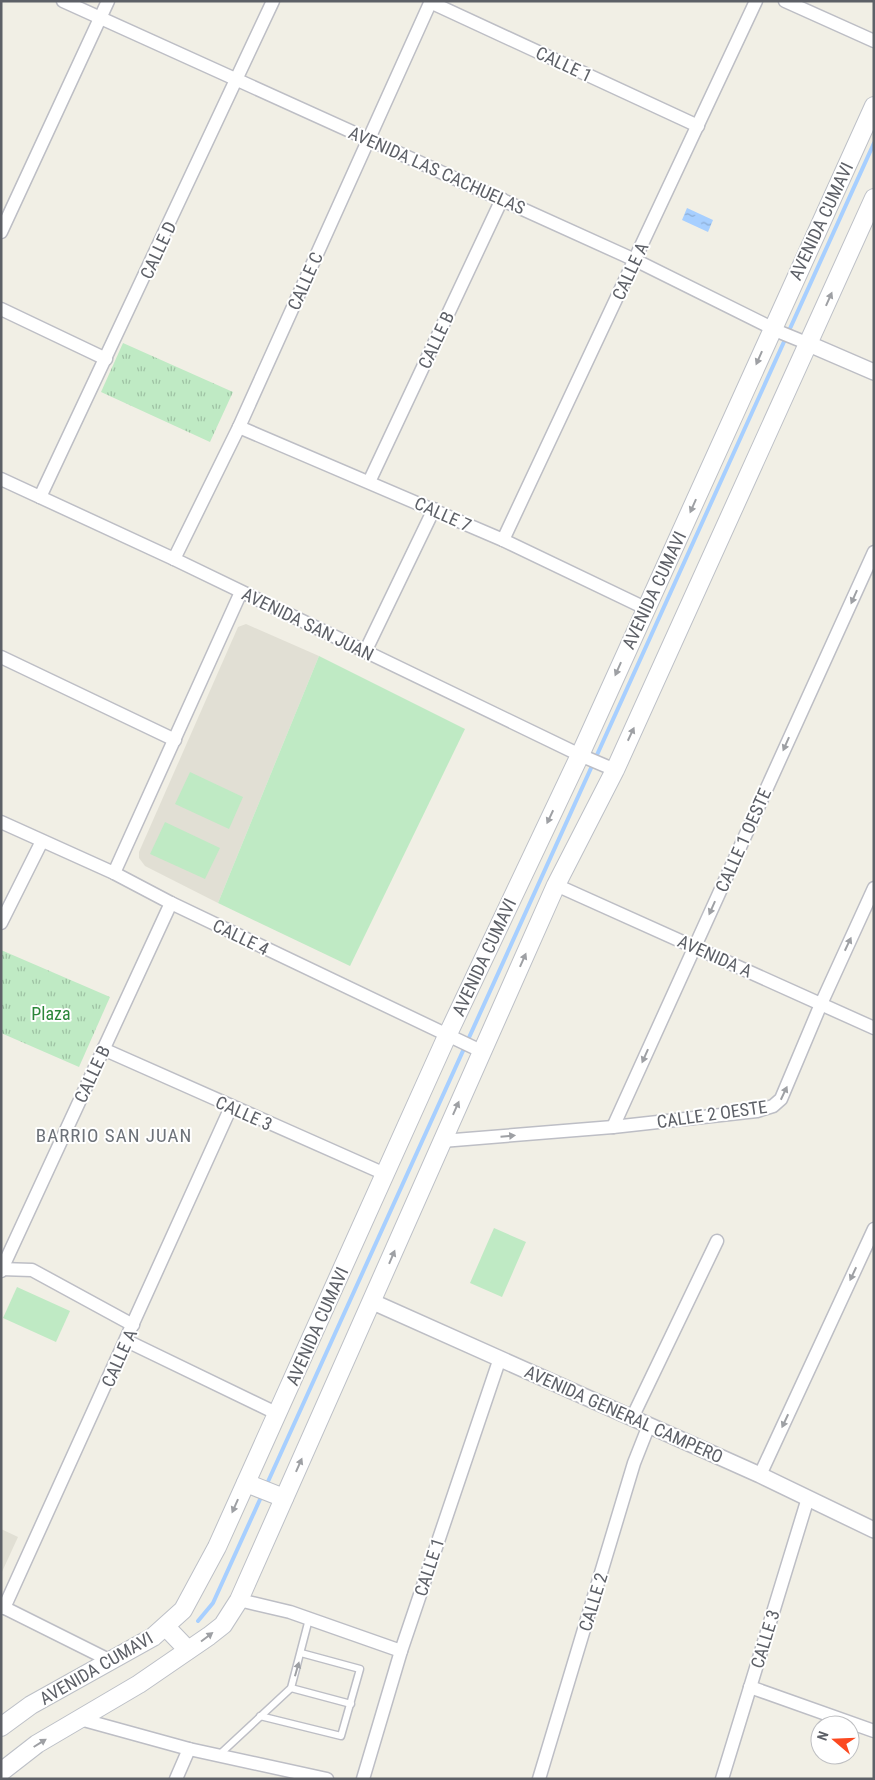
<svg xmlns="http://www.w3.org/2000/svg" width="875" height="1780" viewBox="0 0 875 1780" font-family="'Roboto Condensed',sans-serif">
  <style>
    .education { fill: #e1dfd4 }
    .grass { fill: #bfeac4 }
    .park { fill: url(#park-tufts) }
    .water { fill: url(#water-ripples) }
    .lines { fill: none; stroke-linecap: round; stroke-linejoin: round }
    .stream { stroke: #a7cfff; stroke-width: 4 }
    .service-casing { stroke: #bdbec5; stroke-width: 9 }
    .minor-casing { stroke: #bdbec5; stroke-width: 15 }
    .tertiary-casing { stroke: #bdbec5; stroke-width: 18 }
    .secondary-casing { stroke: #bdc0c7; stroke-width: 20 }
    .service { stroke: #fff; stroke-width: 6 }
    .minor { stroke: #fff; stroke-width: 12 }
    .tertiary { stroke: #fff; stroke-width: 15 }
    .secondary { stroke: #fff; stroke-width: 18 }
    .oneway { fill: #9ea0a4 }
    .labels { text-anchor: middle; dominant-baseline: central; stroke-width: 4; stroke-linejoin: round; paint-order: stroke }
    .street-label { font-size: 18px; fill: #5d6067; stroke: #fff }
    .park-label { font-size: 18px; fill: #2c873a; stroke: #fff }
    .neighbourhood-label { font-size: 19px; letter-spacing: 1px; fill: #6d7279; stroke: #fff }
  </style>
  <defs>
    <pattern id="park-tufts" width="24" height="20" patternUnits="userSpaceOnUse" patternTransform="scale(1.25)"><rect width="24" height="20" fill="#bfeac4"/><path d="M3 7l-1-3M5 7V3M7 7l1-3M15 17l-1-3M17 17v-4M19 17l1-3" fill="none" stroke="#9ec1a3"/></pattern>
    <pattern id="water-ripples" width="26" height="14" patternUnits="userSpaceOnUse" patternTransform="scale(1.25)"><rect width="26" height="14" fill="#a7cfff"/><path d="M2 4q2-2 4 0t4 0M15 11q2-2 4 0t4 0" fill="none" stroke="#8babd2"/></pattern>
  </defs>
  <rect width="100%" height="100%" fill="#f1efe5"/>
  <!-- education -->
  <g class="education">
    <polygon points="246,624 319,656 218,903 145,866 139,858 139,852 238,627"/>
    <polygon points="1,1529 18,1537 1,1574"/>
  </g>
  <!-- grass -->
  <g class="grass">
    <polygon points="319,656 465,729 350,966 218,903"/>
    <polygon points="190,772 243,797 229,829 175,804"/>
    <polygon points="165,822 220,848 205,879 150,854"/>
    <polygon points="494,1228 526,1242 502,1297 470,1283"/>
    <polygon points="17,1287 70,1311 56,1342 3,1318"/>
  </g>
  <!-- park -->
  <g class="park">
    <polygon points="123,343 233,392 210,442 101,392"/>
    <polygon points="1,950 110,997 79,1067 1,1033"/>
  </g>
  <!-- water -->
  <polygon class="water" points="687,208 713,220 708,232 682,220"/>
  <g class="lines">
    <!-- stream -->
    <g class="stream">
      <polyline points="266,1486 874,143"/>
      <polyline points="198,1621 213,1603 262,1495"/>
    </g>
    <!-- service casing -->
    <g class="service-casing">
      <g id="service">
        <polyline points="291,1688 351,1704"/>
        <polyline points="260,1716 341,1736 360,1669 301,1653"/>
        <polyline points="219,1755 291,1688 309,1619"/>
      </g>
    </g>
    <!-- minor casing -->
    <g class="minor-casing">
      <g id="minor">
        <polyline points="63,1 635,260 782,333 809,344"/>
        <polyline points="785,1 874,41"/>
        <polyline points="430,2 698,126"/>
        <polyline points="1,232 108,1"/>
        <polyline points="1,309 106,359"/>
        <polyline points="239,427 503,540 645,608"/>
        <polyline points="1,479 174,559 580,755 615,770"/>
        <polyline points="369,482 502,199"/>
        <polyline points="40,497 273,1"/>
        <polyline points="503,540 756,1"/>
        <polyline points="174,559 239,427 431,1"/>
        <polyline points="365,652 434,509"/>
        <polyline points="1,657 175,740"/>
        <polyline points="1,822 114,873 171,903 481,1051"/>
        <polyline points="114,873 241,592"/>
        <polyline points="556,885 874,1028"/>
        <polyline points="1,923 42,841"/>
        <polyline points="103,1049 385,1174"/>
        <polyline points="613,1127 874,552"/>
        <polyline points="442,1141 613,1127 757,1111 773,1106 781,1099 821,1004 874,888"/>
        <polyline points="1,1269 32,1270 133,1325"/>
        <polyline points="1,1271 171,903"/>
        <polyline points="127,1341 278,1414"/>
        <polyline points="632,1418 717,1241"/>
        <polyline points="760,1475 874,1229"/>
        <polyline points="239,1600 290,1612 401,1651"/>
        <polyline points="1,1606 109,1660"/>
        <polyline points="4,1608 231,1107"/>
        <polyline points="750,1687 874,1731"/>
        <polyline points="80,1719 189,1749 327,1779"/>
        <polyline points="176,1779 189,1749"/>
        <polyline points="363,1779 401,1651 500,1358"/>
        <polyline points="539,1779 634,1463 649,1425"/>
        <polyline points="722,1779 808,1498"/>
      </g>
    </g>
    <!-- tertiary casing -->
    <g class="tertiary-casing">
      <g id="tertiary">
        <polyline points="809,344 874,372"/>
        <polyline points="373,1302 760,1475 874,1530"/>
      </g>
    </g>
    <!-- secondary casing -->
    <g class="secondary-casing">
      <g id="secondary">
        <polyline points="246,1483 284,1498"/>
        <polyline points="166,1627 188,1650"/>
        <polyline points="1,1727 31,1705 153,1637 183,1610 217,1547 447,1036 580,755 874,106"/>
        <polyline points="1,1772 37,1744 139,1684 209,1636 223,1625 239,1600 556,885 615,770 874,198"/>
      </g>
    </g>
    <!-- service -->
    <use href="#service" class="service"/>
    <!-- minor -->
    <use href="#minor" class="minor"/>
    <!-- tertiary -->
    <use href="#tertiary" class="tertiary"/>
    <!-- secondary -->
    <use href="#secondary" class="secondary"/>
  </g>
  <!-- one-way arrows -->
  <defs><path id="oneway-solid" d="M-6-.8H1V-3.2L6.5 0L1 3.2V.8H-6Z" transform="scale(1.25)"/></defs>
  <g class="oneway">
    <use href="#oneway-solid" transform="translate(829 299) rotate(-66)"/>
    <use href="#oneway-solid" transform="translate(759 358) rotate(114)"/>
    <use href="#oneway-solid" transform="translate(693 506) rotate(114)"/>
    <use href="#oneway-solid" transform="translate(854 597) rotate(114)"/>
    <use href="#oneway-solid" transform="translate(618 669) rotate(114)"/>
    <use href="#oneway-solid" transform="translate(631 734) rotate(-65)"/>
    <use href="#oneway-solid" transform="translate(786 744) rotate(114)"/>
    <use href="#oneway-solid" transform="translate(550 817) rotate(115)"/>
    <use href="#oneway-solid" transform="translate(712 908) rotate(114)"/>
    <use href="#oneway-solid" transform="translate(848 944) rotate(-65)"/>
    <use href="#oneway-solid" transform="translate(523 960) rotate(-66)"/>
    <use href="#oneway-solid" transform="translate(645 1056) rotate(114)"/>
    <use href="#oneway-solid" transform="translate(784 1093) rotate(-65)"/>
    <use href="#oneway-solid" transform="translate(456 1108) rotate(-66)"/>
    <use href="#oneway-solid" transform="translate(508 1136) rotate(-5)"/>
    <use href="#oneway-solid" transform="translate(392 1257) rotate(-67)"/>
    <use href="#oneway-solid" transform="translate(853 1274) rotate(115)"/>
    <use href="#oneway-solid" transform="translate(785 1421) rotate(115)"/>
    <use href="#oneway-solid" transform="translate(299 1465) rotate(-66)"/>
    <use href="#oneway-solid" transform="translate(235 1506) rotate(114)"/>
    <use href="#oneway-solid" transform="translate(207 1637) rotate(-37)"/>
    <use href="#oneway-solid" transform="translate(297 1669) rotate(-74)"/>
    <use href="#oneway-solid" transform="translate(40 1743) rotate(-32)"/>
  </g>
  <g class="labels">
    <!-- street labels -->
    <g class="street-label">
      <text transform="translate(564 64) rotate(25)">CALLE 1</text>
      <text transform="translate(437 170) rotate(24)">AVENIDA LAS CACHUELAS</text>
      <text transform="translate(821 221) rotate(-65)">AVENIDA CUMAVI</text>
      <text transform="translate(158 250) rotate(-65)">CALLE D</text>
      <text transform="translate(630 271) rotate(-65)">CALLE A</text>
      <text transform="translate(305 281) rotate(-66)">CALLE C</text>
      <text transform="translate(436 340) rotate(-65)">CALLE B</text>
      <text transform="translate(443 514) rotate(24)">CALLE 7</text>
      <text transform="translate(654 590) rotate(-65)">AVENIDA CUMAVI</text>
      <text transform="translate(308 624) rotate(26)">AVENIDA SAN JUAN</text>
      <text transform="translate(743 840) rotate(-66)">CALLE 1 OESTE</text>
      <text transform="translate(241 937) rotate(26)">CALLE 4</text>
      <text transform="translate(715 956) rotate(24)">AVENIDA A</text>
      <text transform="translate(484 957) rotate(-65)">AVENIDA CUMAVI</text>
      <text transform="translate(92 1074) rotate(-65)">CALLE B</text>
      <text transform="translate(244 1113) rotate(24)">CALLE 3</text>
      <text transform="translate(712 1114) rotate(-8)">CALLE 2 OESTE</text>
      <text transform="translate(317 1326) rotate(-66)">AVENIDA CUMAVI</text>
      <text transform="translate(119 1358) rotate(-66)">CALLE A</text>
      <text transform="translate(624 1414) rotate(24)">AVENIDA GENERAL CAMPERO</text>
      <text transform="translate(429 1567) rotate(-72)">CALLE 1</text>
      <text transform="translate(593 1602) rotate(-73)">CALLE 2</text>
      <text transform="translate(765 1639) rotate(-73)">CALLE 3</text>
      <text transform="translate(96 1668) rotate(-30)">AVENIDA CUMAVI</text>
    </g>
    <!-- park labels -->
    <g class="park-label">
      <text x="51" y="1013">Plaza</text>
    </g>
    <!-- neighbourhood labels -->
    <g class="neighbourhood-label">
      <text x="114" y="1135">BARRIO SAN JUAN</text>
    </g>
  </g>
  <!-- border -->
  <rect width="875" height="1780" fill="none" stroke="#5d6067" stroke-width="5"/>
  <!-- north arrow -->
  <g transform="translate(835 1740) rotate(289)"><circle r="24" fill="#ffffff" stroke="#bebfc2"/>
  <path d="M0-4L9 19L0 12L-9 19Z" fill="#fb4920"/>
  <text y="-8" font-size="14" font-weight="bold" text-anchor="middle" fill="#5d6067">N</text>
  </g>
</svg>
